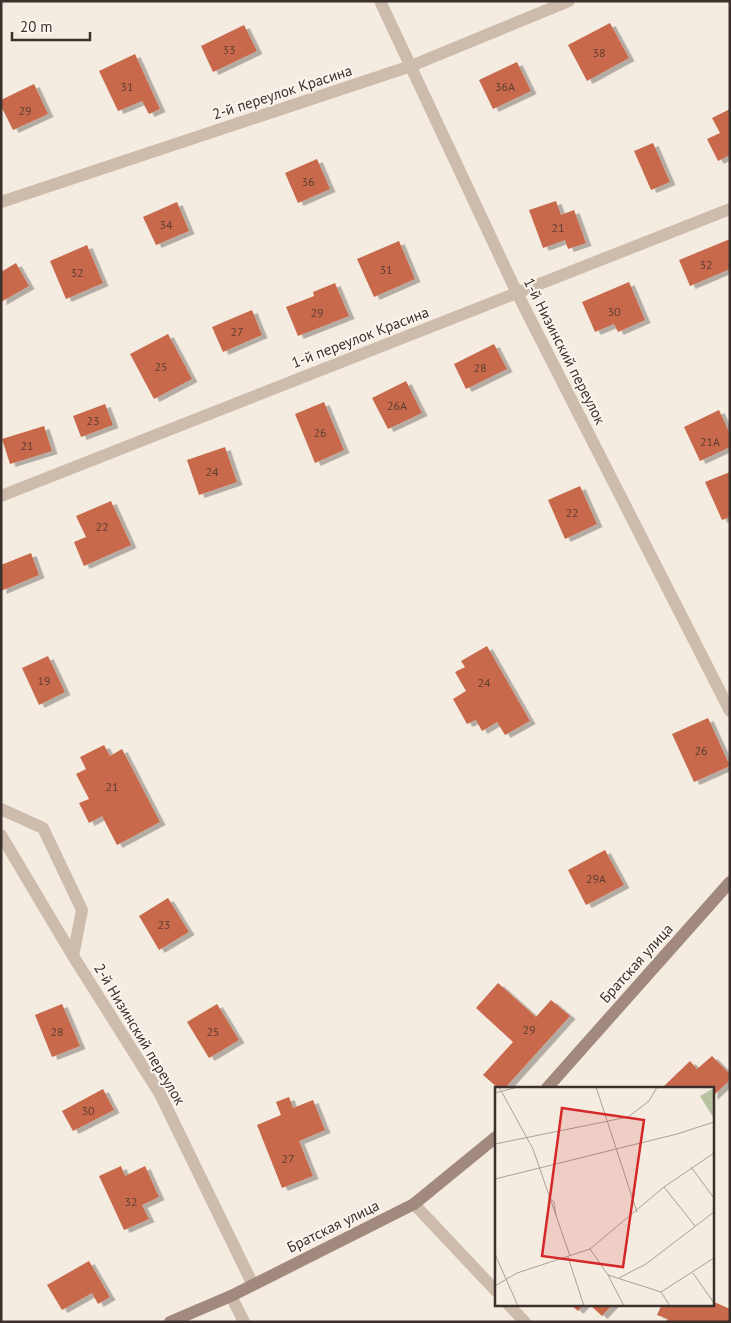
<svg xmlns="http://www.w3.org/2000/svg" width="731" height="1323" viewBox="0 0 731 1323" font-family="'PT Sans',sans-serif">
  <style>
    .building { fill: #c8694b; filter: url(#shadow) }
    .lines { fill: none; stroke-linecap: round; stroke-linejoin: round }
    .lane { stroke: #cdbbac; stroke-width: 12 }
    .street { stroke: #cdbbac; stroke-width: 12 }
    .secondary { stroke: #a18a7d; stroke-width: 12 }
    .labels { text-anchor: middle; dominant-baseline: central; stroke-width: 4; stroke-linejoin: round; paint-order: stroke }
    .number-label { font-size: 12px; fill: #5e3e33 }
    .street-label { font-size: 15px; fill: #3b302b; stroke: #fbf5ee }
    .inset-road { fill: none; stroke: #aaa098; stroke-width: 1 }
    .view { fill: #d62828; fill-opacity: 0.15; stroke: #d62828; stroke-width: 2.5 }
    .inset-edge { fill: none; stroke: #3b302b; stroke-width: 2.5 }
  </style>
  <defs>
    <filter id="shadow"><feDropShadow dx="5.5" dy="3" stdDeviation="0" flood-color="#0004"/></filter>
  </defs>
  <rect width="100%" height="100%" fill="#f4ebe1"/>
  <!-- building -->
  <g class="building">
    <polygon points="610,23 629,58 587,81 568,45"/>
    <polygon points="244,25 257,51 213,72 201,46"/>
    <polygon points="135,54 160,109 149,114 142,101 118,111 99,71"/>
    <polygon points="517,62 531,91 493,109 479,80"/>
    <polygon points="34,84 48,114 13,130 1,106 1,100"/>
    <polygon points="730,109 730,155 718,161 707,139 720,133 712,118"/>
    <polygon points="653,143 670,182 651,190 634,151"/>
    <polygon points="317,159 330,189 298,203 285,173"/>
    <polygon points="556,201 561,215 574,210 586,243 568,249 565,240 543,248 529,210"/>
    <polygon points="177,202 189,231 156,245 143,217"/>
    <polygon points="730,239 730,269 690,286 679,260"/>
    <polygon points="399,241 415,279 374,297 357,259"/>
    <polygon points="87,245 103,283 66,299 50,261"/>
    <polygon points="16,263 29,286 1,302 1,272"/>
    <polygon points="629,282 645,320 618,332 614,324 595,332 582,302"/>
    <polygon points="335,283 349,316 298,336 286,307 314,296 313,292"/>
    <polygon points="252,310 262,335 223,352 212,327"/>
    <polygon points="168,334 192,379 154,399 130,354"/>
    <polygon points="494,344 507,369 466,389 454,364"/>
    <polygon points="406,381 422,413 388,429 372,398"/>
    <polygon points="324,402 344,450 315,463 295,414"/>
    <polygon points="105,404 113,425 81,437 73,416"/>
    <polygon points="719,410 730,434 730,447 700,461 684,427"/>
    <polygon points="44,426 52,451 10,464 2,439"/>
    <polygon points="225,447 237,482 199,495 187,460"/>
    <polygon points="730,472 730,517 722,520 705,482"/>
    <polygon points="580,486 597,524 565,539 548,500"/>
    <polygon points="111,501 131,545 84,566 74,542 86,537 76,516"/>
    <polygon points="31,553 39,575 1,591 1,565"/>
    <polygon points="487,646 530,721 505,735 497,722 482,731 476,720 467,724 453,699 466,691 455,672 465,667 461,661"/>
    <polygon points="48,656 65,692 39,705 22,668"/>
    <polygon points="708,718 730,766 694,782 672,734"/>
    <polygon points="104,745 110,756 122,749 160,822 117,845 102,816 89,823 79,803 89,799 76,774 86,769 80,757"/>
    <polygon points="605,850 624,885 586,905 568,870"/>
    <polygon points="168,898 189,932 159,950 139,916"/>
    <polygon points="498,983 536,1017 551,1000 570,1016 505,1088 498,1088 483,1075 513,1042 476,1008"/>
    <polygon points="62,1004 80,1046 52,1057 35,1015"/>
    <polygon points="217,1004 239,1040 209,1058 187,1022"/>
    <polygon points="712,1056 730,1074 730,1080 712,1097 712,1088 662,1088 690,1061 697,1069"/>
    <polygon points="103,1089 114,1110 73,1131 62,1111"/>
    <polygon points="289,1097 293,1108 313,1100 325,1130 299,1141 313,1176 282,1188 257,1125 281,1115 276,1102"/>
    <polygon points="121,1166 125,1176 145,1166 159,1197 142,1205 149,1219 124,1230 99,1176"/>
    <polygon points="89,1261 110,1297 98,1304 92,1293 62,1310 47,1285"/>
    <polygon points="712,1301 730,1309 730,1322 666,1322 668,1319 657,1315 662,1304 712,1304"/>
    <polygon points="570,1304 584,1304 578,1311"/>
    <polygon points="589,1304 613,1304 602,1316"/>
  </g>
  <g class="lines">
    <!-- lane -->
    <polyline class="lane" points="1,809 43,828 82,910 73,956"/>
    <!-- street -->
    <g class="street">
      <polyline points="380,1 517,293 730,711"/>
      <polyline points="1,202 411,66 569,1"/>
      <polyline points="1,496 730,209"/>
      <polyline points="1,835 73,956 160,1094 252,1283"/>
      <polyline points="414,1204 496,1291"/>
      <polyline points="231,1296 244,1322"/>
      <polyline points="508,1304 525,1322"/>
    </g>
    <!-- secondary -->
    <g class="secondary">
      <polyline points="547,1088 730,882"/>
      <polyline points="170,1322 231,1296 414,1204 496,1137"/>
    </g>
  </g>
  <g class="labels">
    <!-- number labels -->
    <g class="number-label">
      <text x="229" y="49">33</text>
      <text x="599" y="52">38</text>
      <text x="127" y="86">31</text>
      <text x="505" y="86">36А</text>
      <text x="25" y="110">29</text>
      <text x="308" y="181">36</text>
      <text x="166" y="224">34</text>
      <text x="558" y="227">21</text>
      <text x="706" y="264">32</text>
      <text x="386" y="269">31</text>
      <text x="77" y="272">32</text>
      <text x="614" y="311">30</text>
      <text x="317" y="312">29</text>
      <text x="237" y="331">27</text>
      <text x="161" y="366">25</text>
      <text x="480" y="367">28</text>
      <text x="397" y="405">26А</text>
      <text x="93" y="420">23</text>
      <text x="320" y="432">26</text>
      <text x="710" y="441">21А</text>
      <text x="27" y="445">21</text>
      <text x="212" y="471">24</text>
      <text x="572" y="512">22</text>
      <text x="102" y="526">22</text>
      <text x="44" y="680">19</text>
      <text x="484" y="682">24</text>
      <text x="701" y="750">26</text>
      <text x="112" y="786">21</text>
      <text x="596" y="878">29А</text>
      <text x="164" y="924">23</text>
      <text x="529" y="1029">29</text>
      <text x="57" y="1031">28</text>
      <text x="213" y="1031">25</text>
      <text x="88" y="1110">30</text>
      <text x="288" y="1158">27</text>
      <text x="131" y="1201">32</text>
    </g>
    <!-- street labels -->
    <g class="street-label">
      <text transform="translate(282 92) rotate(-18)">2-й переулок Красина</text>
      <text transform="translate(360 337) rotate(-21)">1-й переулок Красина</text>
      <text transform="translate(565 351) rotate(63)">1-й Низинский переулок</text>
      <text transform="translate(636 963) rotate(-48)">Братская улица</text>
      <text transform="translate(140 1034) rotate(59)">2-й Низинский переулок</text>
      <text transform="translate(333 1226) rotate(-26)">Братская улица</text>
    </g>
  </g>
  <!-- overview -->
  <g transform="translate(495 1087)">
    <rect width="219" height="219" fill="#f4ebe1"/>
    <path d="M219,1V30H218L205,9Z" fill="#b8c4a0"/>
    <path class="inset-road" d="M4,0L38,62L75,169M101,0L142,125M0,6L23,0M0,57L133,30L154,14L162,0M196,80L219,111M0,92L182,47L219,35M169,100L200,139M53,110L59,115L61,129M95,162L113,188L129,219M0,167L23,219M73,170L89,219M198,186L219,216M113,188L166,205L219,171M124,191L151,177L219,125M0,199L22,186L95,162L169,100L219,66M166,205L175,219"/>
    <path class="view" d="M67,21L149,33L128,180L47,169Z"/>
    <rect width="219" height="219" class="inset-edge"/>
  </g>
  <!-- border -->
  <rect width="731" height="1323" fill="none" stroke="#3b302b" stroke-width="5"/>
  <!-- scale -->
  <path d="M12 32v8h78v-8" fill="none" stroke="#3b302b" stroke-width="2.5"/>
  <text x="20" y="32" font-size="15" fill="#3b302b" stroke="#fbf5ee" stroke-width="4" paint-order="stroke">20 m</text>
</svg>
